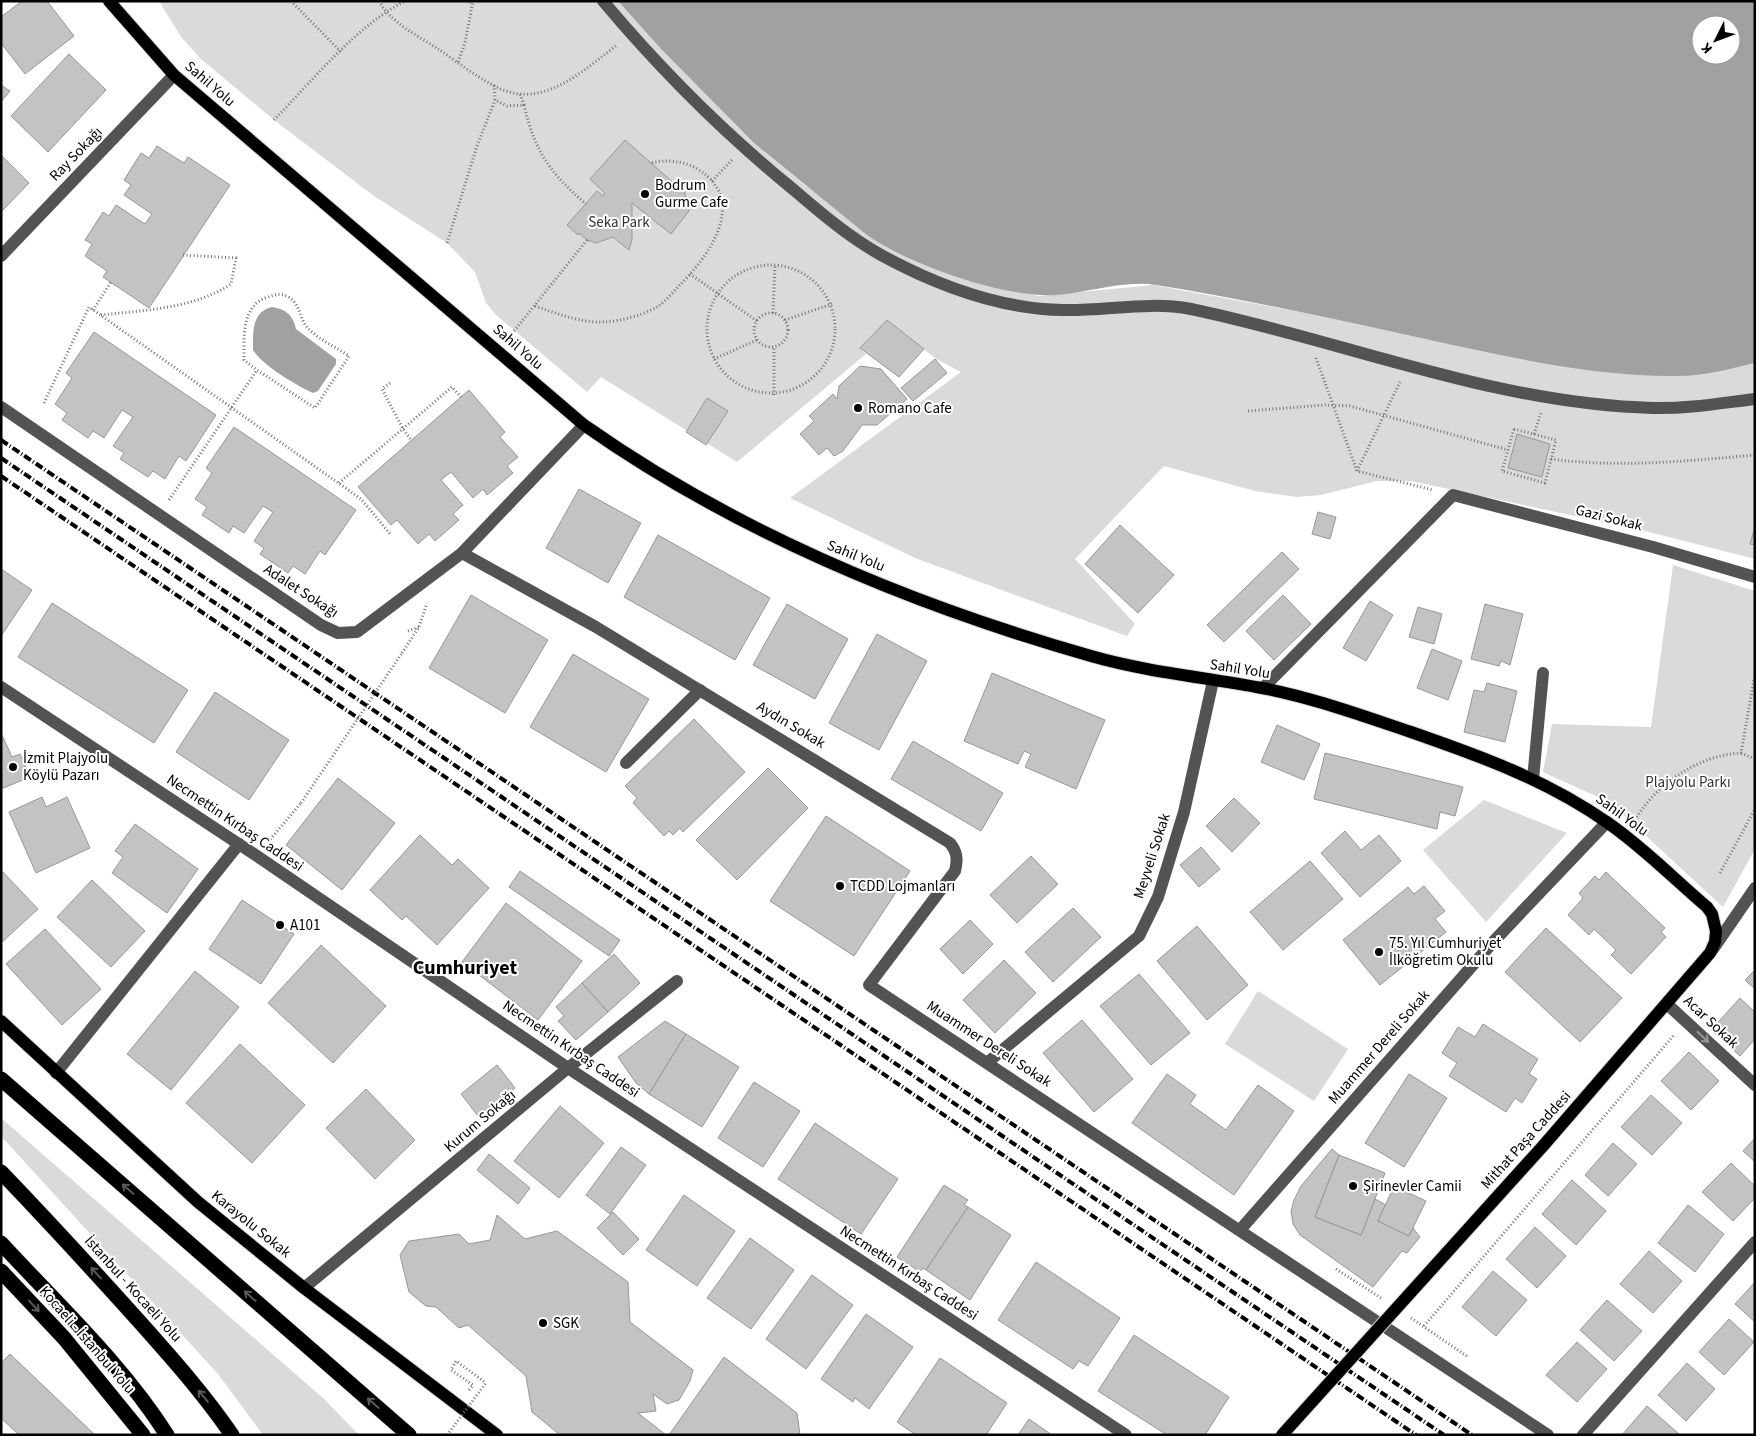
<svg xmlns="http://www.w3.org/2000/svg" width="1756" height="1436" viewBox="0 0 1756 1436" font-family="'Source Sans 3',sans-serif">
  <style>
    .green { fill: #dadada }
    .water { fill: #a1a1a1; fill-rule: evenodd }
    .building { fill: #c3c3c3; stroke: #979797 }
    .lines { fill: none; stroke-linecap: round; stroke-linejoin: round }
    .major-casing { stroke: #dbdbdb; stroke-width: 14 }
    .highway-casing { stroke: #dbdbdb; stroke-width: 16 }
    .path { stroke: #757575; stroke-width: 3; stroke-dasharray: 1 2.5; stroke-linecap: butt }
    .minor { stroke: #535353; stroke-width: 12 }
    .major { stroke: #000; stroke-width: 12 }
    .highway { stroke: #000; stroke-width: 15 }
    .rail { stroke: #000; stroke-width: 4; stroke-dasharray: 8 2.5 1 2.5; stroke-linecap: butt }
    .major-bridge-casing { stroke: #dbdbdb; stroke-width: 14; stroke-linecap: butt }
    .path-bridge { stroke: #757575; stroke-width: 3; stroke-dasharray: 1 2.5; stroke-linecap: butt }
    .major-bridge { stroke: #000; stroke-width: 12 }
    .oneway { stroke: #989898 }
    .oneway2 { stroke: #595959 }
    .poi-dot { fill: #000; stroke: #fff; stroke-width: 2 }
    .labels { text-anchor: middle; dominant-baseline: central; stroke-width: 4; stroke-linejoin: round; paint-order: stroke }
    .street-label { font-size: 15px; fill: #000; stroke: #fff }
    .poi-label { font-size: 15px; fill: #000; stroke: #fff; text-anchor: start }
    .park-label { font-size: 15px; fill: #313131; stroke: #fff }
    .district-label { font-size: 20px; font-weight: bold; fill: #000; stroke: #fff }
  </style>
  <rect width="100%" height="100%" fill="#fff"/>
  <!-- green -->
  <g class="green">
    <polygon points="159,1 618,1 661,49 754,143 806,186 917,261 970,279 1011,291 1039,296 1153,285 1306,313 1459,346 1615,373 1680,376 1715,372 1755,363 1755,559 1645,531 1411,481 1377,481 1321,495 1297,497 1255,491 1164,466 1075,559 1135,624 1127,636 915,558 790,498 961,372 936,359 887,320 860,348 866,354 737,462 601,377 587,392 495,314 486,303 475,272 447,243 374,196 274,120 201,59 181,37"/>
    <polygon points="1673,565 1755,591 1755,849 1723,907 1620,812 1600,798 1543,772 1552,724 1651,727"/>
    <polygon points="1484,800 1567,833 1486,922 1423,850"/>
    <polygon points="1258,991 1348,1049 1314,1101 1225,1044"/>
    <polygon points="1,1118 323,1398 359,1435 263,1435 218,1374 1,1136"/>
  </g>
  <!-- water -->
  <g class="water">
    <path d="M618,1H1755V363C1730,369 1704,376 1678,376C1592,377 1504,356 1421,338C1333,319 1245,299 1156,285C1124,280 1088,293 1056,295C1006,299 908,264 867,235L754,143L661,49ZM1701,25H1731V55H1701Z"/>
    <path d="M272,307C286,309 293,315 296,329L336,359V364L318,391L313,393C296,385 263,366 253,350C253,333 251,312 272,307Z"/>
  </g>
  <!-- building -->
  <g class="building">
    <polygon points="22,1 47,1 74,36 25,74 1,43 1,17"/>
    <polygon points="69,54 106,90 48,152 11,116"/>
    <polygon points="1,85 10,91 1,102"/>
    <polygon points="625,140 685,193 689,211 671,234 632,203 632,239 629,250 613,237 596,243 587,240 579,233 578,235 567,225 597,191 603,196 605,193 590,179"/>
    <polygon points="157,146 184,163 188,157 230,185 149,308 103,277 107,271 85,256 92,244 85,240 103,212 109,216 116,205 145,224 152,214 124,195 131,185 124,180 141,153 149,158"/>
    <polygon points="1,155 29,183 1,212"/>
    <polygon points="887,320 924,349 899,377 860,348"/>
    <polygon points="94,332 216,415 186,461 179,456 165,479 153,471 148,477 120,459 124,453 113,446 133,417 122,410 104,438 93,431 88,438 62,420 67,413 55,404 72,378 66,373"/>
    <polygon points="935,359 947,373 913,401 901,388"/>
    <polygon points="860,366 881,369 907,399 877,425 862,425 843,451 834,456 827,448 819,455 800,434 814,421 809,416 833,394 837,399 839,386"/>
    <polygon points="469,390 505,432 500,437 518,457 507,466 513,473 487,495 483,489 473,498 451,472 441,480 463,505 453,514 459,520 435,541 429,534 418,544 397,520 391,525 358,487"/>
    <polygon points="707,398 728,411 706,445 686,432"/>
    <polygon points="234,427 356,510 325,555 320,551 305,574 293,566 288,573 260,554 264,548 254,541 273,512 263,506 244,533 233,526 229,533 202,515 207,507 195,499 212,473 206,468"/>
    <polygon points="1517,434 1550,444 1542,477 1508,468"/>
    <polygon points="579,489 641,523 608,583 546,548"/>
    <polygon points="1318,512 1336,517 1330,539 1312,534"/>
    <polygon points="1120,525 1174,575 1138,613 1085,564"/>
    <polygon points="1755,527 1755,545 1750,544"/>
    <polygon points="658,535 770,598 735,660 624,597"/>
    <polygon points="1282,552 1299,569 1224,642 1207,625"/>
    <polygon points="1,569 32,590 1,636"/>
    <polygon points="471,595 548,640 505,713 429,668"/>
    <polygon points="1283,595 1311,624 1274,660 1246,631"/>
    <polygon points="1370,601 1393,615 1366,661 1343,648"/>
    <polygon points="52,603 188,690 154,743 18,657"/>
    <polygon points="787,604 848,639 815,699 753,665"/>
    <polygon points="1485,604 1523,614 1510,665 1501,661 1499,666 1471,659"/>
    <polygon points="1418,607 1442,614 1434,644 1409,637"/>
    <polygon points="877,634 927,661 879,750 829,723"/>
    <polygon points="1432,649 1462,661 1448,700 1417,688"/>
    <polygon points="573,654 649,699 606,772 530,727"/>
    <polygon points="992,673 1105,720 1076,789 1025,767 1031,754 1024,751 1018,764 964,741"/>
    <polygon points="1487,683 1517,691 1505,742 1464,732 1474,690 1484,692"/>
    <polygon points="215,692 289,740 249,800 176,752"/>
    <polygon points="694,719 745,772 683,832 680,828 673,835 669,831 664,836 633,803 637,798 625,786"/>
    <polygon points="1277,725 1320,744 1304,780 1261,762"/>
    <polygon points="1,733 12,757 20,754 30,777 1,789"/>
    <polygon points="913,741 1003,793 981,831 891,779"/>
    <polygon points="1325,753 1463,787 1455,816 1440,812 1437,829 1314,799"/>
    <polygon points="768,768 808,808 737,880 696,840"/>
    <polygon points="338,778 395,823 342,890 286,845"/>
    <polygon points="42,797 46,807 67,797 90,848 36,873 9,812"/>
    <polygon points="1234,798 1260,823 1232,852 1206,826"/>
    <polygon points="826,816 910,871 854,956 770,901"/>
    <polygon points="135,824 198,869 167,913 112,873 123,857 115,851"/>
    <polygon points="1345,831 1361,850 1379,835 1401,861 1360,897 1321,853"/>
    <polygon points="420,835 452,865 458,859 489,888 437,945 406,916 402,920 370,890"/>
    <polygon points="1201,847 1220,869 1199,887 1180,865"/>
    <polygon points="1031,856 1058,884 1017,923 990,895"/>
    <polygon points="1310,861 1343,899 1283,950 1250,912"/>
    <polygon points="1,870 38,909 1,943"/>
    <polygon points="520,871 620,940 609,956 509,887"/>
    <polygon points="1606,872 1665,928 1661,932 1666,937 1631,974 1611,955 1616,950 1594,929 1589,935 1568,915 1583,898 1579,893 1595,876 1599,880"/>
    <polygon points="92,880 145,931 111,967 57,917"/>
    <polygon points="1424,886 1445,911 1435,919 1446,932 1380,985 1343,940 1408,887 1414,894"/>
    <polygon points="242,900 294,934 261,984 209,949"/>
    <polygon points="506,903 582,961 538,1020 462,962"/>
    <polygon points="1073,908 1101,937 1053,982 1025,952"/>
    <polygon points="970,920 993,944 963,974 940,949"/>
    <polygon points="1197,926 1248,985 1207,1020 1157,961"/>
    <polygon points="1546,928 1622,998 1580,1042 1505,972"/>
    <polygon points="45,929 101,989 62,1025 6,964"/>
    <polygon points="321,945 386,1006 333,1063 268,1003"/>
    <polygon points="614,954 640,983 608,1012 582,983"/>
    <polygon points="1004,960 1036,993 995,1033 963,1000"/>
    <polygon points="1755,970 1755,989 1745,980"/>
    <polygon points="195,971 239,1007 171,1090 127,1054"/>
    <polygon points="1139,974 1190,1033 1151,1065 1100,1006"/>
    <polygon points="582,983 608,1012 576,1040 558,1021 564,1016 556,1007"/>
    <polygon points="1740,998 1755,1012 1755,1039 1740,1056 1711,1030"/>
    <polygon points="1082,1020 1133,1079 1094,1112 1043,1053"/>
    <polygon points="665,1021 686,1034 649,1094 636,1083 618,1057"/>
    <polygon points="1483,1024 1538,1059 1529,1074 1537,1079 1522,1103 1515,1098 1506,1112 1449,1076 1457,1063 1442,1053 1458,1027 1475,1037"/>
    <polygon points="686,1034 739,1067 702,1127 649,1094"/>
    <polygon points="240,1044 305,1105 252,1163 186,1103"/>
    <polygon points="1689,1052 1719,1081 1691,1110 1661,1081"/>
    <polygon points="497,1065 515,1088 478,1116 461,1094"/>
    <polygon points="1167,1074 1196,1095 1190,1104 1226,1130 1258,1085 1294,1111 1234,1195 1132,1123"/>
    <polygon points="1409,1074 1447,1098 1404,1167 1365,1143"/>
    <polygon points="754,1082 800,1111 763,1167 718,1138"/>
    <polygon points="366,1089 415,1140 375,1179 326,1128"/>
    <polygon points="1651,1095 1682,1123 1652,1155 1621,1127"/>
    <polygon points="560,1106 604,1143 559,1198 514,1161"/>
    <polygon points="815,1123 898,1179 861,1234 778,1179"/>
    <polygon points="1755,1138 1755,1162 1743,1151"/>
    <polygon points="1613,1143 1637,1164 1608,1196 1585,1175"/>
    <polygon points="621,1147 646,1165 610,1214 586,1195"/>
    <polygon points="1332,1149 1339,1155 1315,1217 1361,1235 1375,1199 1386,1205 1378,1221 1409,1236 1413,1228 1420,1237 1407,1253 1402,1251 1373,1287 1300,1235 1293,1224 1291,1211 1294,1200 1301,1186"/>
    <polygon points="489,1154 530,1188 518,1204 477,1170"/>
    <polygon points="1339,1155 1385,1173 1361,1235 1315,1217"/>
    <polygon points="1731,1163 1755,1186 1755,1198 1733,1221 1702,1192"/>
    <polygon points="1572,1180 1606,1211 1576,1245 1542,1214"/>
    <polygon points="944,1185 968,1200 964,1205 968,1207 926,1270 923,1268 920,1272 897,1257"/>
    <polygon points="1394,1186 1426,1201 1409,1236 1378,1221"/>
    <polygon points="684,1195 735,1231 697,1286 646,1250"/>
    <polygon points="1688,1205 1724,1234 1695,1272 1658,1243"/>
    <polygon points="968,1207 1011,1235 970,1300 926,1270"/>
    <polygon points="613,1212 639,1239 623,1255 597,1228"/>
    <polygon points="497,1215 525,1239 557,1231 628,1282 630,1322 693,1370 690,1381 679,1400 667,1404 653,1394 656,1411 638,1413 666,1435 560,1435 532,1412 526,1376 468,1325 459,1328 436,1307 426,1306 409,1292 400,1255 409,1241 459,1234 469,1244 490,1240"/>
    <polygon points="1535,1227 1566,1256 1537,1288 1506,1259"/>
    <polygon points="750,1238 794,1270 751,1329 707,1298"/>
    <polygon points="1649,1251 1682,1281 1653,1313 1620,1284"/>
    <polygon points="1036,1262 1120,1318 1088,1366 1079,1361 1073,1369 998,1320"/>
    <polygon points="1493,1271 1527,1300 1496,1336 1462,1307"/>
    <polygon points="812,1275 853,1305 806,1369 766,1339"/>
    <polygon points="1755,1282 1755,1322 1735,1304"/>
    <polygon points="1607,1300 1642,1331 1614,1361 1580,1330"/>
    <polygon points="866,1314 913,1347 869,1409 855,1398 853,1402 821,1379"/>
    <polygon points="1729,1319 1754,1342 1724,1375 1699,1352"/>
    <polygon points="1134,1335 1229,1397 1205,1435 1167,1435 1098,1391"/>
    <polygon points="1577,1342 1607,1369 1577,1402 1546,1375"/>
    <polygon points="10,1354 95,1435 19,1435 1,1418 1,1363"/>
    <polygon points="724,1357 797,1413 800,1435 669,1435"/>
    <polygon points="940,1358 1007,1403 986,1435 916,1435 897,1422"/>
    <polygon points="1687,1363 1715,1389 1686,1421 1658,1395"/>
    <polygon points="1647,1406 1679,1434 1678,1435 1622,1435"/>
    <polygon points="1029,1419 1052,1435 1018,1435"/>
  </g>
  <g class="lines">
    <!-- major casing -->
    <g class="major-casing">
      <g id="major">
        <path d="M109,1L174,75L584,425C736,532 912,605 1091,656C1147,672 1204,677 1262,688C1311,697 1363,716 1411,732C1480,756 1547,780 1608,823C1643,847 1674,879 1707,907L1712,914L1716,931L1715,942L1710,953L1543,1146"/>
        <polyline points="1,1021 198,1202 304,1288 497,1435"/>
      </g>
    </g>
    <!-- highway casing -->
    <g class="highway-casing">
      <g id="highway">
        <polyline points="1,1079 409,1435"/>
        <path d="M1,1172C48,1221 93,1270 138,1320C171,1357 204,1394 232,1435"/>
        <path d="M1,1243C58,1305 122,1364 167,1435"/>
        <polyline points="1,1271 64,1338 143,1435"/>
      </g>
    </g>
    <!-- path -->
    <g class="path">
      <polyline points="291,1 341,52"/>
      <path d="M379,1C391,23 417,35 438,49C458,62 486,85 509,92C549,104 588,67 617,45"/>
      <polyline points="466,1 472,3"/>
      <polyline points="458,62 465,43 473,1"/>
      <polyline points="494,85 495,100 507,106 524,105 520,94"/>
      <path d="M524,105C535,152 550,173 586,204"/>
      <path d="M274,120C313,80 356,26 405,1"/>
      <polyline points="712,181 732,160"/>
      <polyline points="447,243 476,149 495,100"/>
      <circle cx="771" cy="329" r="64"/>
      <polyline points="690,274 757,321"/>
      <path d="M535,306C558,314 581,323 605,322C621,321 643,315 657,307C665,302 672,293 679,286C708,257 749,202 699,170C685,161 667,159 651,163"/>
      <polyline points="93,310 111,282"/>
      <circle cx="771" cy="330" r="17"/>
      <polyline points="773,313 775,265"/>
      <path d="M101,315C145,310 193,309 231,284L236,258L183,255"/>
      <polyline points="785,320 832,304"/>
      <polyline points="514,331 587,240"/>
      <polyline points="1316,358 1357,471 1433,490"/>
      <polyline points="714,359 757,340"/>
      <polyline points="390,383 382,389 403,429 412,441"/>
      <polyline points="774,395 774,347"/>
      <polyline points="44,403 89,307 361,499 391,535"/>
      <polyline points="1248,411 1325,405 1350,406 1508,450"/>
      <polygon points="1514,429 1556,440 1545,483 1502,471"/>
      <polyline points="1534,434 1541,413"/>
      <path d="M1551,459C1618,468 1687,461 1755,455"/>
      <polyline points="1357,471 1400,382"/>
      <polyline points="339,483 452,387 461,397"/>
      <path d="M169,500L257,370L315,408L349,356C336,347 317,339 307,327C299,318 301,306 290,298C283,293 276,294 268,297C241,305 244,338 244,360L257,370"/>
      <polyline points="408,631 419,627"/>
      <polyline points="402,653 419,627 427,603"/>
      <polyline points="1741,753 1755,759"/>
      <path d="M1635,820C1656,784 1699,755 1741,753L1755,674"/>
      <polyline points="268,842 301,803"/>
      <polyline points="1720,873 1755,809"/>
      <polyline points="1336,1269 1381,1298"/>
      <polyline points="1411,1318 1468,1357"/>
      <polyline points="1424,1326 1674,1035"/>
      <polyline points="469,1390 473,1385 451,1370 456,1361 486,1383"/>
    </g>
    <!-- minor -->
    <g class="minor">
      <path d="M603,1C661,70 725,134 794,190C822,214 849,237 881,255C936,285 1000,309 1063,310C1106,311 1148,301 1191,309C1345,341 1494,404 1653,408C1687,409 1721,403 1755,399"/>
      <polyline points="1,256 174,75"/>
      <polyline points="1,407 321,625 338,633 357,632 462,553 584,425"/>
      <path d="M462,553L596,627L950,843C957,852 958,859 955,871L869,985L1548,1435"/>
      <polyline points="1,687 257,856 568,1068 1126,1435"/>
      <polyline points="1263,688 1453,495 1653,547 1755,577"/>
      <polyline points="626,763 700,690"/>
      <polyline points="1533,779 1543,673"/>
      <polyline points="1713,949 1755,888"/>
      <polyline points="1667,1004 1755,1085"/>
      <polyline points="988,1062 1139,936 1158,897 1184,812 1213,681"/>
      <polyline points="56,1073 239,844"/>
      <polyline points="1240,1230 1494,941 1607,822"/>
      <polyline points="304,1288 568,1068 677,981"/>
      <polyline points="1583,1435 1755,1242"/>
    </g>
    <!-- major -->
    <use href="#major" class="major"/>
    <!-- highway -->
    <use href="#highway" class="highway"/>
    <!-- rail -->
    <g class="rail">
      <polyline points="1,440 1472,1435"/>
      <polyline points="1,458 1444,1435"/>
      <polyline points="1,476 1416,1435"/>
    </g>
    <!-- major-bridge casing -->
    <g class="major-bridge-casing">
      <polyline id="major-bridge" points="1282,1435 1543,1146"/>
    </g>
    <!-- path-bridge -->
    <g class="path-bridge">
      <polyline points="301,803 402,653"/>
      <polyline points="447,1435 486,1383"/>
    </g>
    <!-- major-bridge -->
    <use href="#major-bridge" class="major-bridge"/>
  </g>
  <!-- one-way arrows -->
  <defs><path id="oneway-shaft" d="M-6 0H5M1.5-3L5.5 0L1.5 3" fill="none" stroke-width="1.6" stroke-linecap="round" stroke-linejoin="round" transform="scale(1.25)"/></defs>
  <use class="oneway" href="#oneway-shaft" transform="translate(1703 1037) rotate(43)"/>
  <g class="oneway2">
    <use href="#oneway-shaft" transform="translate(128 1189) rotate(-139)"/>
    <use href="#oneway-shaft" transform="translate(96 1273) rotate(-132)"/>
    <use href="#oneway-shaft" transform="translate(250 1296) rotate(-139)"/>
    <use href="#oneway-shaft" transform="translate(34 1306) rotate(47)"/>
    <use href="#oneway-shaft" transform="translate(203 1396) rotate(-130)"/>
    <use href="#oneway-shaft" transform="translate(373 1403) rotate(-139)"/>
  </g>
  <!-- markers -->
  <g class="poi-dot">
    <circle cx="645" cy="194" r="5"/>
    <circle cx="858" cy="408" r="5"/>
    <circle cx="13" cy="767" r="5"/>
    <circle cx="840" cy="886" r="5"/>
    <circle cx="280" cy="925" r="5"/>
    <circle cx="1379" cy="952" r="5"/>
    <circle cx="1353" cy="1186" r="5"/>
    <circle cx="543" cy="1323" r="5"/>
  </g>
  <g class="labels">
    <!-- street labels -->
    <g class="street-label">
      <text transform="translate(210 84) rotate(41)">Sahil Yolu</text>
      <text transform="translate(76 154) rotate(-46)">Ray Sokağı</text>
      <text transform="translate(518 347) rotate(41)">Sahil Yolu</text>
      <text transform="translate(1609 518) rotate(14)">Gazi Sokak</text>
      <text transform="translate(856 556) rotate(22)">Sahil Yolu</text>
      <text transform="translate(301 591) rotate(33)">Adalet Sokağı</text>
      <text transform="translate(1240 669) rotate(9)">Sahil Yolu</text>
      <text transform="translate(791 725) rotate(31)">Aydın Sokak</text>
      <text transform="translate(1622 815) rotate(36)">Sahil Yolu</text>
      <text transform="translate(235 823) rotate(34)">Necmettin Kırbaş Caddesi</text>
      <text transform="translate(1152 856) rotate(-72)">Meyveli Sokak</text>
      <text transform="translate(1711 1022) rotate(43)">Acar Sokak</text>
      <text transform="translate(989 1044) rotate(33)">Muammer Dereli Sokak</text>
      <text transform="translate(1379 1047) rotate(-49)">Muammer Dereli Sokak</text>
      <text transform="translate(571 1049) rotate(34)">Necmettin Kırbaş Caddesi</text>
      <text transform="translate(480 1121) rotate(-40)">Kurum Sokağı</text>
      <text transform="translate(1526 1140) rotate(-48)">Mithat Paşa Caddesi</text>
      <text transform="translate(251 1224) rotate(39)">Karayolu Sokak</text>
      <text transform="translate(909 1273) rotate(33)">Necmettin Kırbaş Caddesi</text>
      <text transform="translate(133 1289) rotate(48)">İstanbul - Kocaeli Yolu</text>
      <text transform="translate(87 1340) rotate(49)">Kocaeli - İstanbul Yolu</text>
    </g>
    <!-- poi labels -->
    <g class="poi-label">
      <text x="655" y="185">Bodrum<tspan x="655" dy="17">Gurme Cafe</tspan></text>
      <text x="868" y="408">Romano Cafe</text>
      <text x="23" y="758">İzmit Plajyolu<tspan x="23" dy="17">Köylü Pazarı</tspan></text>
      <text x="850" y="886">TCDD Lojmanları</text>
      <text x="290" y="925">A101</text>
      <text x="1389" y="943">75. Yıl Cumhuriyet<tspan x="1389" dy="17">İlköğretim Okulu</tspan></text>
      <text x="1363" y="1186">Şirinevler Camii</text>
      <text x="553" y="1323">SGK</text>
    </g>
    <!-- park labels -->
    <g class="park-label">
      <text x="619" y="222">Seka Park</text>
      <text x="1688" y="782">Plajyolu Parkı</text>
    </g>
    <!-- district labels -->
    <g class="district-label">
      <text x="465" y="968">Cumhuriyet</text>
    </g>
  </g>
  <!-- border -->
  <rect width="1756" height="1436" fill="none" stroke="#000000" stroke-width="5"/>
  <!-- north arrow -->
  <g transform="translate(1716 40) rotate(228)"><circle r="24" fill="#ffffff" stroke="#999999"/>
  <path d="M0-4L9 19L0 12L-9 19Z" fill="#000000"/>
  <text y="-8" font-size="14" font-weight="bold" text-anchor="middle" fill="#000000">K</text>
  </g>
</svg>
